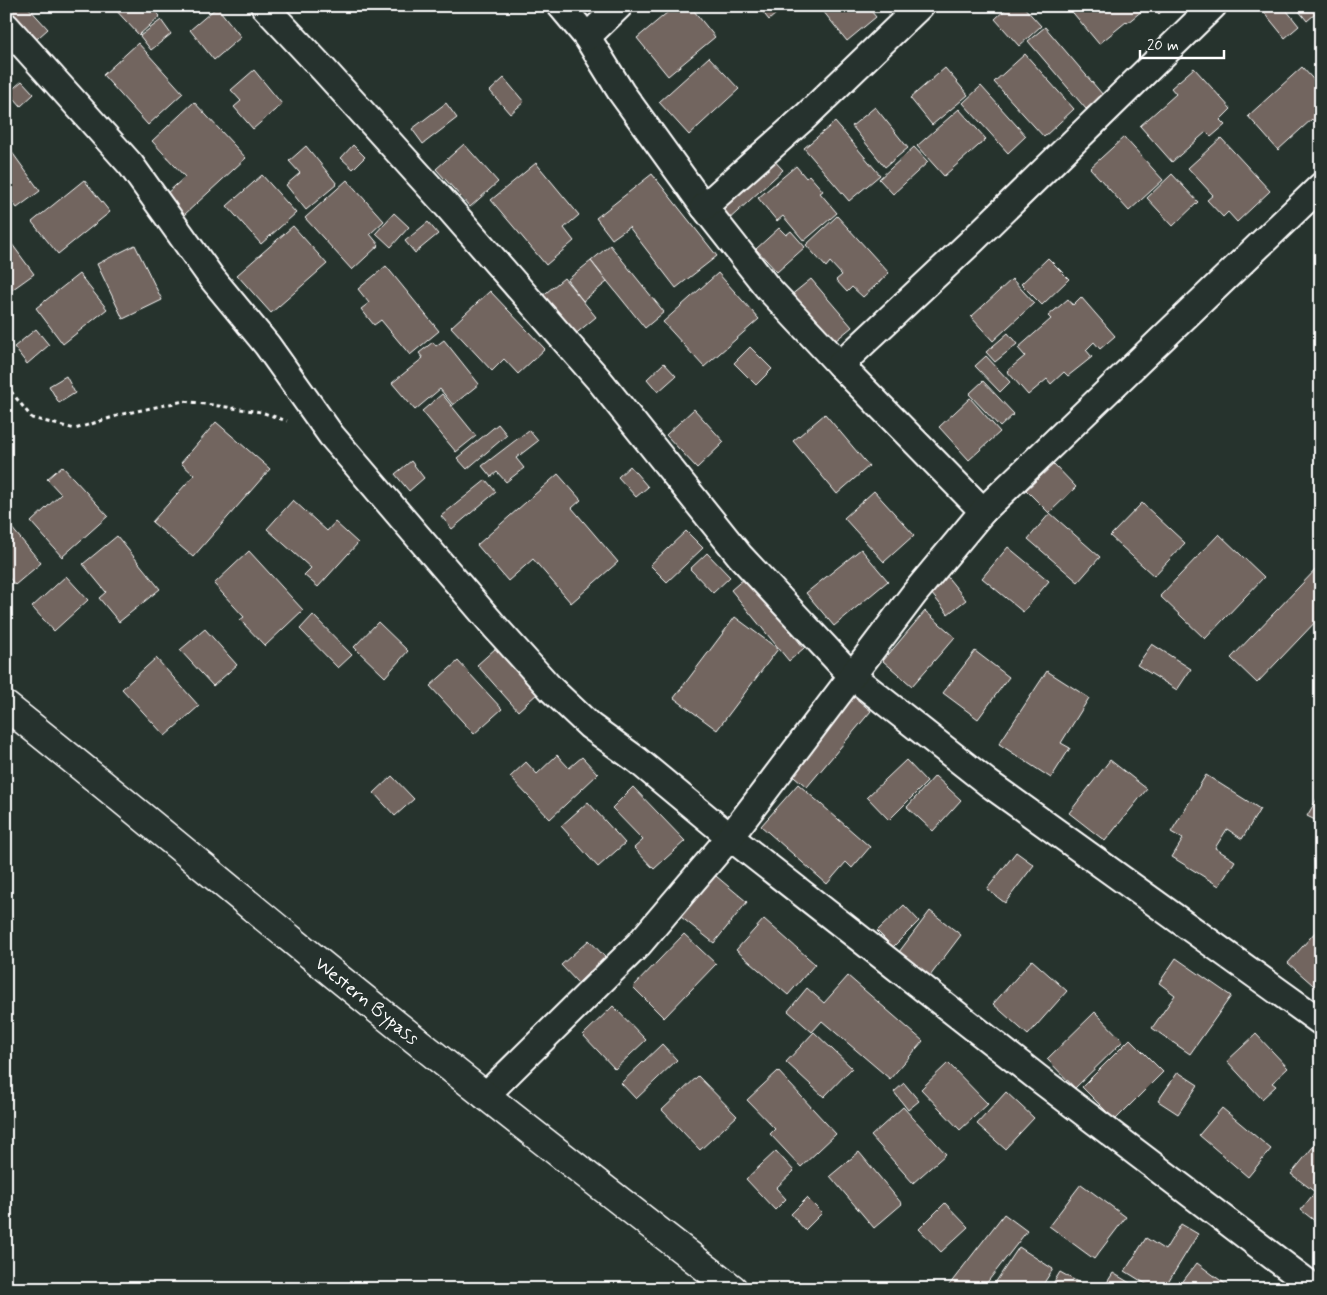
<svg xmlns="http://www.w3.org/2000/svg" width="1327" height="1295" viewBox="0 0 1327 1295" font-family="Mynerve,sans-serif">
  <style>
    .building { fill: #72655e; stroke: #fff }
    .lines { fill: none; stroke-linecap: round; stroke-linejoin: round }
    .minor-casing { stroke: #fff; stroke-width: 30 }
    .major-casing { stroke: #fff; stroke-width: 31 }
    .path { stroke: #fff; stroke-width: 3; stroke-dasharray: 4 4; stroke-linecap: butt }
    .minor { stroke: #26332d; stroke-width: 26 }
    .major { stroke: #26332d; stroke-width: 28 }
    .labels { text-anchor: middle; dominant-baseline: central; stroke-width: 4; stroke-linejoin: round; paint-order: stroke }
    .street-label { font-size: 19px; fill: #fff; stroke: #26332d }
  </style>
  <rect width="100%" height="100%" fill="#26332d"/>
  <filter id="ink" filterUnits="userSpaceOnUse"><feTurbulence type="fractalNoise" baseFrequency=".02" numOctaves="2"/><feDisplacementMap in="SourceGraphic" scale="10" xChannelSelector="R" yChannelSelector="G"/><feConvolveMatrix kernelMatrix="1 2 1 2 8 2 1 2 1" color-interpolation-filters="sRGB"/></filter>
  <g filter="url(#ink)">
    <!-- building -->
    <g class="building">
      <polygon points="6,6 27,6 48,29 31,44 6,18"/>
      <polygon points="112,6 151,6 160,16 139,35"/>
      <polygon points="675,6 690,6 715,37 668,76 637,38"/>
      <polygon points="758,6 785,6 769,20"/>
      <polygon points="819,6 867,6 876,17 847,41"/>
      <polygon points="1009,6 1023,6 1041,26 1019,46 995,19"/>
      <polygon points="1071,6 1140,6 1143,10 1127,23 1126,22 1099,44 1069,8"/>
      <polygon points="1151,6 1167,6 1159,14"/>
      <polygon points="1259,6 1283,6 1299,26 1285,38"/>
      <polygon points="1295,6 1321,6 1321,9 1307,21"/>
      <polygon points="217,7 241,37 214,60 190,30"/>
      <polygon points="161,20 171,34 151,50 140,36"/>
      <polygon points="1045,27 1103,95 1086,109 1028,41"/>
      <polygon points="138,43 183,93 148,125 103,75"/>
      <polygon points="1025,54 1074,109 1044,137 994,82"/>
      <polygon points="709,57 739,89 689,135 659,102"/>
      <polygon points="1302,67 1321,88 1321,118 1315,123 1312,119 1278,150 1248,116"/>
      <polygon points="945,68 968,95 932,125 910,98"/>
      <polygon points="1194,68 1231,109 1220,120 1225,125 1211,137 1206,132 1172,162 1140,126 1176,94 1171,88"/>
      <polygon points="254,70 282,104 253,129 234,107 241,101 231,90"/>
      <polygon points="504,78 524,102 510,114 490,91"/>
      <polygon points="22,81 34,94 21,106 9,92"/>
      <polygon points="981,86 1026,136 1008,153 963,103"/>
      <polygon points="194,102 246,158 184,215 166,194 185,177 152,141"/>
      <polygon points="446,103 457,118 423,144 412,129"/>
      <polygon points="875,107 908,148 885,167 852,126"/>
      <polygon points="959,109 986,139 944,176 917,146"/>
      <polygon points="835,122 880,175 849,201 804,148"/>
      <polygon points="1124,137 1163,180 1129,211 1090,168"/>
      <polygon points="1221,138 1270,191 1237,222 1228,212 1223,217 1207,200 1213,195 1188,168"/>
      <polygon points="6,144 40,191 17,208 6,193"/>
      <polygon points="464,144 498,182 470,207 436,169"/>
      <polygon points="353,145 365,157 353,169 341,158"/>
      <polygon points="306,146 337,184 306,210 286,185 300,173 289,161"/>
      <polygon points="914,147 928,162 893,194 879,179"/>
      <polygon points="769,155 783,170 726,222 713,207"/>
      <polygon points="536,163 579,215 564,228 574,241 546,265 491,200"/>
      <polygon points="796,166 806,178 809,175 823,191 820,193 837,213 804,241 783,216 777,221 758,198"/>
      <polygon points="652,174 717,256 676,288 629,227 612,239 596,218"/>
      <polygon points="1172,174 1198,202 1173,226 1147,198"/>
      <polygon points="262,175 296,213 261,244 227,206"/>
      <polygon points="84,180 110,212 58,254 32,222"/>
      <polygon points="347,180 384,221 370,234 379,245 352,270 305,218"/>
      <polygon points="394,213 409,227 391,247 376,233"/>
      <polygon points="837,216 889,273 863,297 852,287 847,292 836,280 842,275 830,262 826,267 806,245"/>
      <polygon points="428,222 438,234 415,253 405,241"/>
      <polygon points="293,226 327,264 271,313 237,275"/>
      <polygon points="779,228 786,235 791,231 805,247 777,272 756,249"/>
      <polygon points="6,236 34,274 6,294"/>
      <polygon points="135,245 162,300 123,319 97,264"/>
      <polygon points="610,245 664,312 645,328 591,261"/>
      <polygon points="1048,258 1069,279 1042,305 1021,284"/>
      <polygon points="591,261 607,282 583,301 567,280"/>
      <polygon points="386,266 439,331 410,355 381,320 374,325 361,309 369,303 358,289"/>
      <polygon points="718,273 759,319 704,367 663,322"/>
      <polygon points="79,274 107,309 63,344 36,308"/>
      <polygon points="564,278 596,317 573,336 541,297"/>
      <polygon points="811,279 852,327 830,345 790,296"/>
      <polygon points="1012,279 1034,303 993,341 971,317"/>
      <polygon points="490,291 545,349 518,374 504,359 492,371 451,327"/>
      <polygon points="1081,297 1115,336 1100,349 1094,342 1086,350 1092,357 1068,376 1064,372 1051,384 1047,379 1028,395 1007,371 1025,356 1018,348 1051,319 1048,316 1068,299 1073,305"/>
      <polygon points="36,329 49,345 27,364 14,347"/>
      <polygon points="1008,333 1017,344 995,362 986,352"/>
      <polygon points="444,340 479,384 453,405 440,389 415,410 392,383 423,358 419,353 433,342 436,346"/>
      <polygon points="750,347 772,369 756,385 734,363"/>
      <polygon points="986,356 1010,382 1000,392 975,366"/>
      <polygon points="664,363 676,376 658,392 647,379"/>
      <polygon points="66,376 75,393 59,403 49,386"/>
      <polygon points="983,381 1014,414 1000,427 969,394"/>
      <polygon points="442,394 476,436 456,452 422,411"/>
      <polygon points="970,398 1000,432 969,460 939,427"/>
      <polygon points="694,409 724,442 697,468 666,435"/>
      <polygon points="825,414 869,466 837,494 793,441"/>
      <polygon points="216,422 270,469 193,557 152,522 194,475 181,463"/>
      <polygon points="498,424 507,435 467,469 457,458"/>
      <polygon points="529,430 538,441 516,458 524,468 506,482 497,472 491,477 482,466"/>
      <polygon points="411,461 424,478 409,491 395,474"/>
      <polygon points="1054,464 1076,487 1049,513 1026,490"/>
      <polygon points="62,466 108,516 62,557 31,522 61,494 47,479"/>
      <polygon points="630,466 648,487 636,497 618,477"/>
      <polygon points="558,474 581,500 572,508 618,562 571,603 533,559 508,581 477,545"/>
      <polygon points="486,480 496,492 452,529 441,516"/>
      <polygon points="874,491 914,535 884,562 844,518"/>
      <polygon points="293,500 327,531 335,522 358,543 318,587 304,575 311,568 267,529"/>
      <polygon points="1142,503 1185,543 1154,576 1110,536"/>
      <polygon points="1050,513 1100,557 1078,582 1028,539"/>
      <polygon points="6,521 41,563 15,585 6,574"/>
      <polygon points="686,531 703,548 667,582 650,565"/>
      <polygon points="1219,534 1264,577 1205,639 1160,596"/>
      <polygon points="117,536 160,589 119,622 99,598 106,592 83,564"/>
      <polygon points="1008,547 1049,581 1023,612 982,578"/>
      <polygon points="861,549 888,581 834,626 806,593"/>
      <polygon points="249,551 303,610 265,646 240,620 244,617 214,584"/>
      <polygon points="707,553 730,577 713,593 690,569"/>
      <polygon points="1321,564 1321,616 1257,683 1231,658"/>
      <polygon points="945,574 966,600 948,614 927,588"/>
      <polygon points="66,576 88,600 54,631 32,607"/>
      <polygon points="746,577 804,648 789,661 731,590"/>
      <polygon points="925,611 955,637 912,686 883,661"/>
      <polygon points="313,615 352,655 338,668 300,629"/>
      <polygon points="735,617 778,649 717,730 674,698"/>
      <polygon points="378,622 408,651 385,677 354,647"/>
      <polygon points="205,629 237,665 213,686 180,650"/>
      <polygon points="1152,644 1191,669 1177,690 1137,665"/>
      <polygon points="496,648 538,693 518,711 477,665"/>
      <polygon points="975,651 1009,677 978,719 943,693"/>
      <polygon points="156,658 199,706 165,736 122,689"/>
      <polygon points="458,661 502,709 474,734 430,686"/>
      <polygon points="1047,671 1089,698 1061,743 1070,748 1051,778 999,744"/>
      <polygon points="853,696 871,711 807,787 789,772"/>
      <polygon points="557,755 569,768 582,757 598,774 550,819 510,777 526,762 537,774"/>
      <polygon points="906,760 927,782 889,820 867,797"/>
      <polygon points="1110,760 1147,789 1105,841 1069,813"/>
      <polygon points="1206,775 1260,809 1242,839 1227,829 1215,848 1235,861 1219,886 1172,857 1183,839 1171,832"/>
      <polygon points="392,776 414,799 395,816 374,793"/>
      <polygon points="935,776 961,800 933,831 907,807"/>
      <polygon points="798,784 870,847 852,868 846,862 827,884 761,826"/>
      <polygon points="633,787 685,841 654,869 634,848 643,840 612,808"/>
      <polygon points="1321,792 1321,823 1307,816"/>
      <polygon points="588,802 625,843 598,867 561,826"/>
      <polygon points="1016,852 1034,865 1005,903 987,889"/>
      <polygon points="710,871 747,902 714,943 676,913"/>
      <polygon points="904,905 919,921 893,947 877,931"/>
      <polygon points="930,911 961,935 930,976 899,952"/>
      <polygon points="764,919 815,964 788,995 736,950"/>
      <polygon points="1317,930 1321,933 1321,992 1288,963"/>
      <polygon points="684,934 716,964 664,1018 633,987"/>
      <polygon points="589,940 605,957 578,983 561,965"/>
      <polygon points="1176,958 1231,996 1190,1054 1152,1028 1175,995 1159,983"/>
      <polygon points="1032,960 1067,991 1028,1035 993,1004"/>
      <polygon points="848,976 923,1041 890,1079 822,1021 812,1032 788,1011 807,988 824,1003"/>
      <polygon points="613,1006 646,1040 615,1069 583,1035"/>
      <polygon points="1095,1012 1123,1041 1075,1088 1047,1059"/>
      <polygon points="814,1032 852,1068 824,1097 786,1062"/>
      <polygon points="1256,1034 1288,1068 1272,1083 1276,1086 1262,1099 1227,1061"/>
      <polygon points="1130,1039 1163,1072 1115,1120 1082,1087"/>
      <polygon points="662,1044 677,1060 636,1099 621,1083"/>
      <polygon points="948,1063 988,1104 960,1130 921,1089"/>
      <polygon points="778,1071 836,1134 801,1167 770,1134 775,1129 747,1100"/>
      <polygon points="1178,1072 1198,1085 1178,1114 1158,1101"/>
      <polygon points="698,1076 737,1116 700,1150 662,1110"/>
      <polygon points="904,1083 919,1101 908,1110 894,1092"/>
      <polygon points="1006,1092 1034,1118 1005,1149 977,1124"/>
      <polygon points="903,1107 946,1154 913,1183 871,1136"/>
      <polygon points="1222,1108 1271,1149 1248,1177 1199,1135"/>
      <polygon points="1321,1137 1321,1226 1301,1210 1315,1192 1291,1174"/>
      <polygon points="776,1151 794,1171 776,1188 786,1199 775,1210 746,1179"/>
      <polygon points="859,1152 902,1204 874,1228 830,1176"/>
      <polygon points="1081,1184 1126,1217 1094,1259 1049,1226"/>
      <polygon points="807,1198 822,1213 805,1230 791,1214"/>
      <polygon points="945,1203 968,1227 941,1252 919,1229"/>
      <polygon points="1004,1214 1027,1231 982,1289 946,1289"/>
      <polygon points="1181,1224 1198,1234 1164,1289 1154,1289 1125,1271 1146,1238 1165,1250"/>
      <polygon points="1019,1247 1053,1269 1040,1289 991,1289"/>
      <polygon points="1197,1263 1228,1286 1226,1289 1177,1289"/>
      <polygon points="1060,1272 1083,1285 1081,1289 1060,1289 1052,1285"/>
      <polygon points="1113,1273 1140,1289 1103,1289"/>
    </g>
    <g class="lines">
      <!-- minor casing -->
      <g class="minor-casing">
        <g id="minor">
          <polyline points="264,6 324,70 448,207 600,381 740,556 852,676 988,783 1321,1022"/>
          <polyline points="561,6 587,37 621,92 704,207 767,287 840,365"/>
          <polyline points="6,26 131,165 211,277 267,345 331,435 496,628 552,690 590,726 637,760 730,837 1038,1078 1316,1289"/>
          <polyline points="587,37 619,6"/>
          <polyline points="704,207 806,116 920,6"/>
          <polyline points="983,511 840,365 971,242 1213,6"/>
          <polyline points="485,1096 639,944 730,837 914,594 983,511 1321,186"/>
        </g>
      </g>
      <!-- major casing -->
      <g class="major-casing">
        <g id="major">
          <path id="s1" d="M6,706C103,783 197,862 292,940C437,1059 585,1174 733,1289"/>
        </g>
      </g>
      <!-- path -->
      <polyline class="path" points="6,385 32,418 75,429 123,414 184,401 261,412 287,421"/>
      <!-- minor -->
      <use href="#minor" class="minor"/>
      <!-- major -->
      <use href="#major" class="major"/>
    </g>
  </g>
  <g class="labels">
    <!-- street labels -->
    <g class="street-label">
      <text stroke="none"><textPath href="#s1" startOffset="466">Western Bypass</textPath></text>
    </g>
  </g>
  <!-- margin -->
  <rect width="1327" height="1295" fill="none" stroke="#26332d" stroke-width="25"/>
  <rect x="12" y="12" width="1302" height="1270" fill="none" stroke="#fff" stroke-width="2" filter="url(#ink)"/>
  <!-- scale -->
  <path d="M1140 50v8h84v-8" fill="none" stroke="#ffffff" stroke-width="2.5"/>
  <text x="1147" y="50" font-size="15" fill="#ffffff" stroke="#26332d" stroke-width="4" paint-order="stroke">20 m</text>
</svg>
